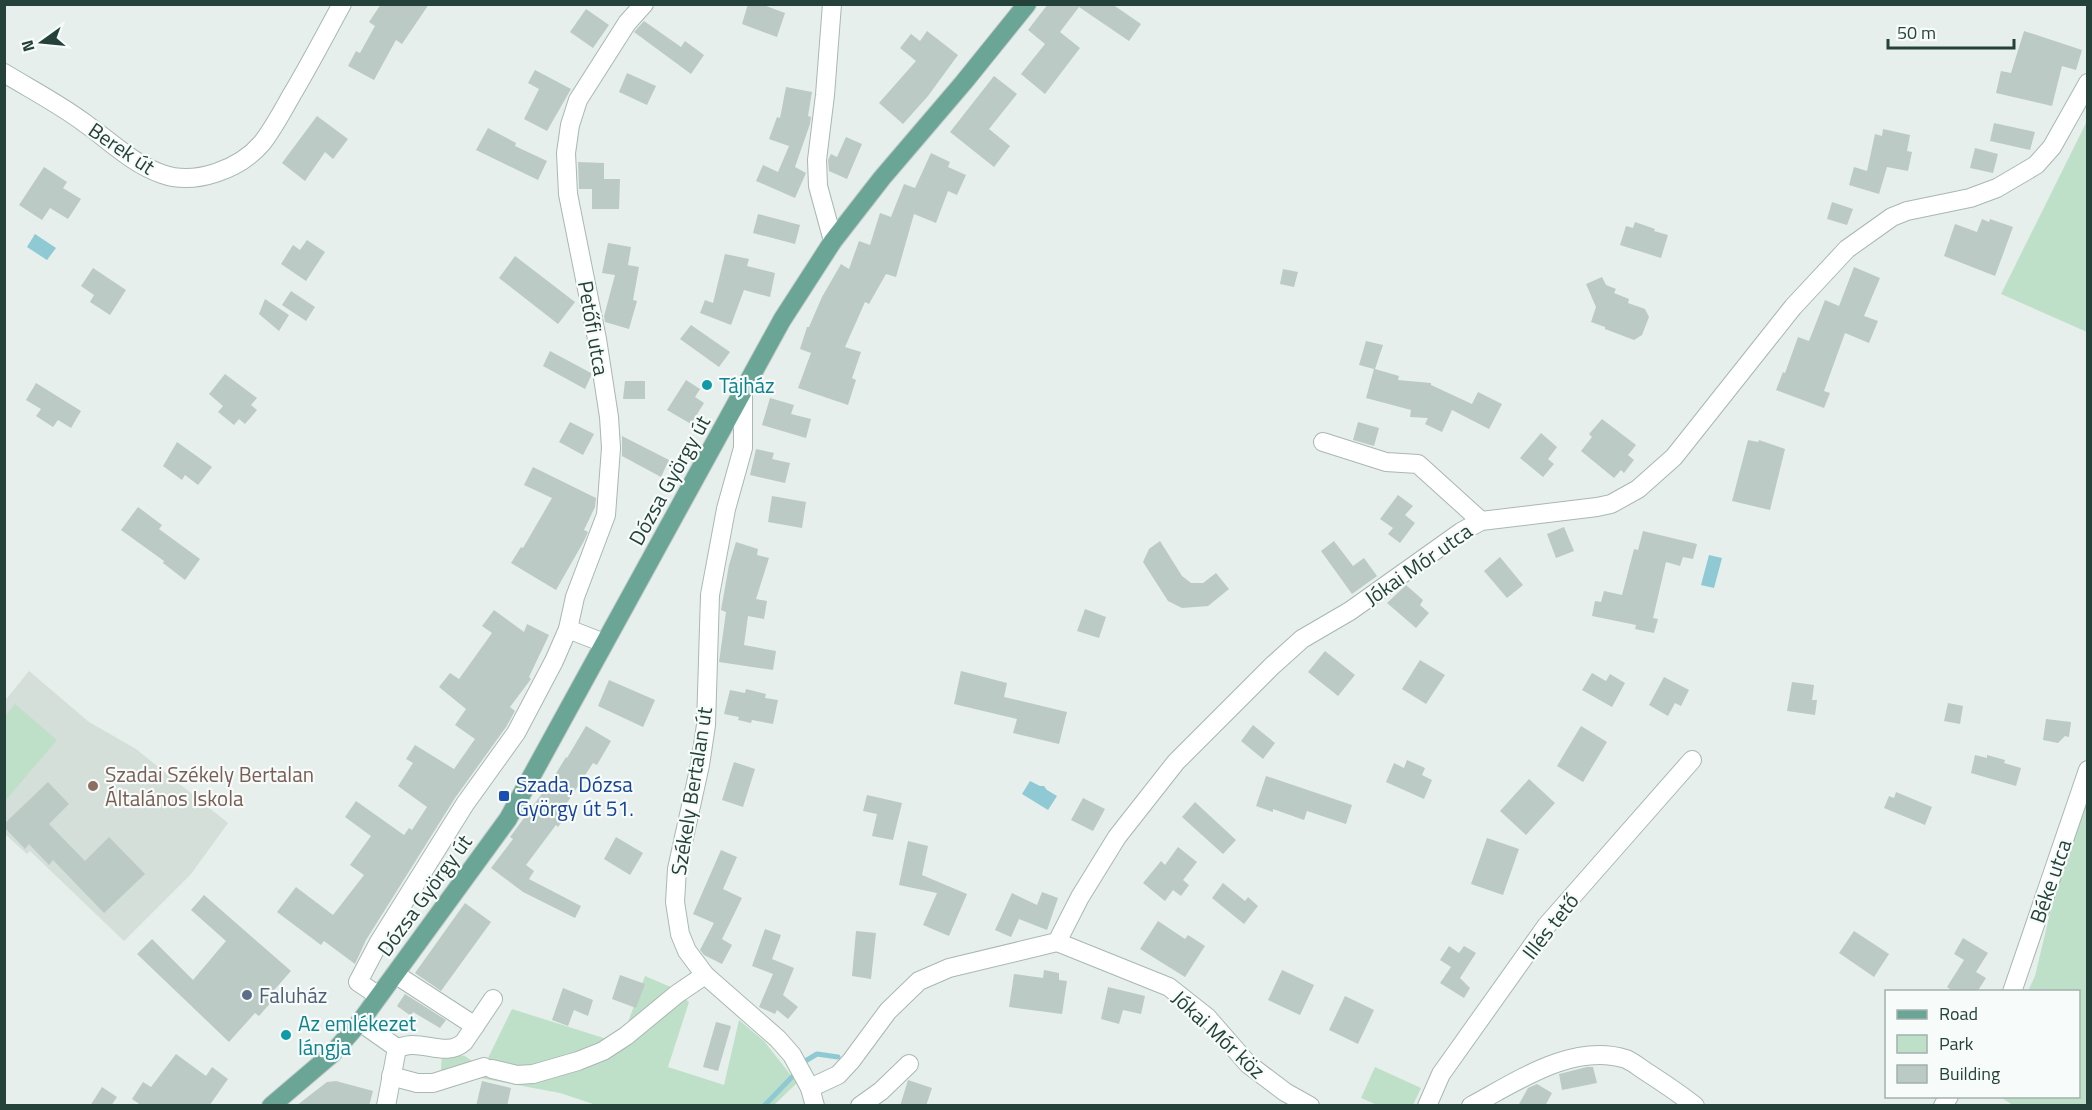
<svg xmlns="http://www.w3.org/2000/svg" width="2092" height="1110" viewBox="0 0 2092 1110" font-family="'Titillium Web',sans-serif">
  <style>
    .built { fill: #d4dfda }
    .green { fill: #bfe0c8 }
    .water { fill: #8ec9d4 }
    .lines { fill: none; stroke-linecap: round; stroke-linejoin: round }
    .stream { stroke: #8ec9d4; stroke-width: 5 }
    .building { fill: #bbcac4 }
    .minor-casing { stroke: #a8b8b2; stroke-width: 20 }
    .major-casing { stroke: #c2cac8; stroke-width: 20 }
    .minor { stroke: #fff; stroke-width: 18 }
    .major { stroke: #6aa596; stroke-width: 18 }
    .culture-dot { fill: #0f9aa8; stroke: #f7fbf9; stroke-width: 2 }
    .education-dot { fill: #8d6e63; stroke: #f7fbf9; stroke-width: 2 }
    .transit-dot { fill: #1a4fb4; stroke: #f7fbf9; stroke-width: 2 }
    .service-dot { fill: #5c6f8a; stroke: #f7fbf9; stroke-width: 2 }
    .labels { text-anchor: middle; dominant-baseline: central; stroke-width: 4.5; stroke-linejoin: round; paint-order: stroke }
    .street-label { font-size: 21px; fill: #24423a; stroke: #f7fbf9 }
    .culture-label { font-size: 21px; fill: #0d838f; stroke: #f7fbf9; text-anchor: start }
    .education-label { font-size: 21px; fill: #785e54; stroke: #f7fbf9; text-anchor: start }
    .transit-label { font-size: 21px; fill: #164399; stroke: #f7fbf9; text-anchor: start }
    .service-label { font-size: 21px; fill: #4e5e75; stroke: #f7fbf9; text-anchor: start }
  </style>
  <rect width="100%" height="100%" fill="#e6efeb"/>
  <!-- built -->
  <polygon class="built" points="29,671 89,722 136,749 228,823 191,874 124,941 30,851 27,854 5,834 4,702"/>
  <!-- green -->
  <g class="green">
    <polygon points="2087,121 2088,332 2087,332 2001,294"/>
    <polygon points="15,704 57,740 5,801 5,716"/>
    <polygon points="2087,758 2087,1105 2013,1105 2000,1097 2078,1096 2078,992 2028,991 2035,976"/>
    <polygon points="645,976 673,988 689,1002 668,1067 724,1085 739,1020 764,1041 797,1083 774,1105 599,1106 560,1093 480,1078 489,1056 512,1009 610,1040 624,1033"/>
    <polygon points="442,1053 465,1056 479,1066 441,1071"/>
    <polygon points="1375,1067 1421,1088 1413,1105 1377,1105 1361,1098"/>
  </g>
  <!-- water -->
  <g class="water">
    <polygon points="35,234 56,248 47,260 27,247"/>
    <polygon points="1709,555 1722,558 1714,588 1701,585"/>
    <polygon points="1030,781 1040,786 1044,786 1047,790 1057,796 1048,810 1022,794"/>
  </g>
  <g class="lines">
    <!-- stream -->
    <g class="stream">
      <polyline points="807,1060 817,1054 838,1057"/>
      <polyline points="764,1106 792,1077"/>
    </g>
  </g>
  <!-- building -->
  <g class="building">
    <polygon points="381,4 429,4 402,44 396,40 374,80 348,66 356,51 360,53 375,26 369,22"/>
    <polygon points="748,4 761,4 785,13 777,37 742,24"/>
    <polygon points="1048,4 1112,4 1141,24 1129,41 1079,7 1060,32 1080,48 1045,94 1021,74 1045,44 1028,30"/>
    <polygon points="586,9 609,25 593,48 570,32"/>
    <polygon points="644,21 681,47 685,41 704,55 691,74 634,32"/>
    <polygon points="927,31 958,55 928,96 903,124 879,103 916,61 900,48 911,34 920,41"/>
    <polygon points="2024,31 2082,50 2076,70 2062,66 2052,106 1996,93 2001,71 2011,73"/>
    <polygon points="535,70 571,89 547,131 524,119 539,89 528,83"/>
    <polygon points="627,73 656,86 647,105 619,92"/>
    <polygon points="994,76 1017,94 989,129 1010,146 994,167 950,132"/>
    <polygon points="786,87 812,92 808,116 811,117 810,124 795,167 806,173 795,198 756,181 763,165 778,172 789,146 769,139 777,117 780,118"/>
    <polygon points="317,116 348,139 333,159 325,152 305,181 282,163"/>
    <polygon points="1994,123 2035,132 2030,150 1990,141"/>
    <polygon points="488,128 516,143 515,146 547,161 538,180 476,150"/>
    <polygon points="1883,129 1910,135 1907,151 1912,152 1908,171 1887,167 1879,194 1849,185 1854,167 1867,171 1875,134 1882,136"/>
    <polygon points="846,137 862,144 847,179 829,171 828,160 831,154 837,157"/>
    <polygon points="1975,148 1998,154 1993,173 1970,168"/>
    <polygon points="931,153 950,162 948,167 966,175 957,195 948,191 936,223 914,214 896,277 886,274 869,304 865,302 845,347 861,352 852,378 856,380 848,405 798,388 811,353 800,349 807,327 809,327 822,297 841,264 849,269 859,241 870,245 880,213 891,217 904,184 915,188"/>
    <polygon points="578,162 604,163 604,179 620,179 619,209 592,209 592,189 579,189"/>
    <polygon points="44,167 67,182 63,188 81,199 68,219 50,208 42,220 19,205"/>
    <polygon points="1832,202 1853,209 1847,225 1827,219"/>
    <polygon points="758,214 800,225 795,244 753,233"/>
    <polygon points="1982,219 1989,222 1990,219 2013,227 1995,276 1944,256 1955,224 1977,232"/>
    <polygon points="1635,222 1655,229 1654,231 1668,235 1661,258 1620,245 1626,226 1633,228"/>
    <polygon points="307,240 325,252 306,281 281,264 293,245 300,250"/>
    <polygon points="608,243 631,247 628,265 639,267 633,300 637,301 629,329 605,322 604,316 615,275 602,273"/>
    <polygon points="725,254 749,259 747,266 775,273 770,297 744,290 731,325 700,313 705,300 713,303"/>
    <polygon points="515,256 575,302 558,324 499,278"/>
    <polygon points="1854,267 1880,278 1864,316 1878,321 1869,343 1845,333 1824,391 1830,393 1824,408 1776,390 1783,372 1785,373 1798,337 1809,341 1825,300 1839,306"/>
    <polygon points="93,268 126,290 110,315 90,302 94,295 81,286"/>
    <polygon points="1283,269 1298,272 1294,287 1280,284"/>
    <polygon points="1602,277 1606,285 1616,289 1614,293 1629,299 1628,303 1645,309 1649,317 1642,335 1634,340 1605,329 1605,327 1591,322 1596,307 1586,284"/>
    <polygon points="291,291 315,307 306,321 282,305"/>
    <polygon points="265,299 289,315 279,331 259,314"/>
    <polygon points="691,325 730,352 719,367 680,339"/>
    <polygon points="1366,341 1383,345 1375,369 1399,376 1398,380 1431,383 1431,385 1472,404 1478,392 1502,404 1489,429 1452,410 1442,432 1425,424 1428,418 1410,417 1411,410 1366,398 1374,369 1359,365"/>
    <polygon points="550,351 591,373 591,376 585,389 543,366"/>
    <polygon points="225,374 257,398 251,405 257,410 245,424 239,419 234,425 218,412 223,406 209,394"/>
    <polygon points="686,380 700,389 695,397 704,403 691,424 667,410"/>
    <polygon points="625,381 645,381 645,399 623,399"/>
    <polygon points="36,383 81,411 71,428 58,420 53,427 36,416 41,409 26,400"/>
    <polygon points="770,398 794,405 791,414 811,419 806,438 762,425"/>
    <polygon points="1602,419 1636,445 1628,455 1634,460 1624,473 1621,470 1614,478 1581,451 1592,437 1589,434"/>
    <polygon points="570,422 594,434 583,455 559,442"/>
    <polygon points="1358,422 1379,428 1374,446 1353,440"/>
    <polygon points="1541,433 1557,447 1548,459 1554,464 1543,477 1520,458"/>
    <polygon points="622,436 669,460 661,477 622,456"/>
    <polygon points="1748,440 1758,442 1759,440 1785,449 1770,510 1732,501"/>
    <polygon points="177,442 212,467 198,485 185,475 182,480 163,466"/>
    <polygon points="756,449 774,453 772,459 790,463 785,483 750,475"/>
    <polygon points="533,467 596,498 595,507 584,530 588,532 584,541 556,590 511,563 521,547 523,548 552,498 524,485"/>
    <polygon points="1398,495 1413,506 1405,515 1415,523 1400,543 1388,534 1393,528 1380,519"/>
    <polygon points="772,496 806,502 802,528 768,522"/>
    <polygon points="138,507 162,525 159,529 200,559 185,580 163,563 164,561 121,530"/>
    <polygon points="1564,527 1574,551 1556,558 1547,534"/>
    <polygon points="1643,531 1697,544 1693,559 1683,557 1680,566 1666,562 1653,618 1658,619 1654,633 1635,629 1636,625 1592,616 1595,601 1601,602 1604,591 1622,595 1634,549 1638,550"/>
    <polygon points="1160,541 1182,576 1191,583 1203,583 1216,573 1229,589 1208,606 1182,608 1168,601 1143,562 1149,549"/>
    <polygon points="1334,541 1353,566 1364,558 1377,576 1352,594 1321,551"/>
    <polygon points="736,542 758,549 757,555 769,558 756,599 767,601 764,619 748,616 744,645 776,651 773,670 719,662 726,612 721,610 729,565"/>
    <polygon points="1500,557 1523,585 1507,598 1484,571"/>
    <polygon points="1406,585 1423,600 1420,605 1429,613 1416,628 1387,603"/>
    <polygon points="1085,609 1106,617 1099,638 1077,631"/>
    <polygon points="494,610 524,632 527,624 549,635 529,677 531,679 510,707 515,711 506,727 455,798 366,940 355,964 324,941 321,945 277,912 296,887 333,915 364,875 350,865 371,836 345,817 356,801 404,835 409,828 412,830 427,807 398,786 413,763 406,759 415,745 454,769 475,739 455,725 466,709 439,687 450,673 459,679 492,633 482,626"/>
    <polygon points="1325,651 1355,675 1338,696 1308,672"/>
    <polygon points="1420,660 1445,675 1426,704 1402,689"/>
    <polygon points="961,671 1007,683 1004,697 1067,712 1059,744 1013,733 1017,719 954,704"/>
    <polygon points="1592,673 1606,681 1610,674 1625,683 1612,707 1582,690"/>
    <polygon points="1664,677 1689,690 1681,706 1675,703 1668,716 1649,705"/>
    <polygon points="609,680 655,700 643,727 598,706"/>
    <polygon points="1792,682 1814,685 1812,700 1817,700 1815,715 1787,711"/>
    <polygon points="746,689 766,694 765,698 778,700 773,724 752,720 751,723 738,720 739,717 724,714 730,690 745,693"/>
    <polygon points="1948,703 1963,706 1960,724 1944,721"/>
    <polygon points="2046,719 2071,722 2069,737 2065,736 2058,743 2043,740"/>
    <polygon points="1253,725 1275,743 1263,759 1241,741"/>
    <polygon points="586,726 611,741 597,765 593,763 567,803 573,807 558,827 556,825 526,865 534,871 529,879 581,906 575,918 523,892 491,868 513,839 510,837 552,780 566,757 567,758"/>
    <polygon points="1581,726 1607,742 1583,782 1557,766"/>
    <polygon points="1975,755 1987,758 1987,755 2005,760 2004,763 2021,768 2016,786 1971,773"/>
    <polygon points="1407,760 1425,768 1422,775 1432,780 1424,799 1386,782 1394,763 1404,768"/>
    <polygon points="734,762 755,769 743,807 722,800"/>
    <polygon points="1266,776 1352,805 1346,824 1307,811 1304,820 1273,809 1273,812 1256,806"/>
    <polygon points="1529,779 1555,803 1526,835 1500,811"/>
    <polygon points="48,782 69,804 49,824 85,861 109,837 145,874 104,913 53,860 49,865 29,844 25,849 4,827 4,824"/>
    <polygon points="1896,792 1932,807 1925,825 1884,808 1889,796 1894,798"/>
    <polygon points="867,795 902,803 893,840 872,836 877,814 863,811"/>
    <polygon points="1083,798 1105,809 1093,831 1071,820"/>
    <polygon points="1195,802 1236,840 1223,854 1182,817"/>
    <polygon points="616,837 643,853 630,875 604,859"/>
    <polygon points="1487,838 1519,849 1503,895 1471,884"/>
    <polygon points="908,841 928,846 922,875 967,894 949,936 923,925 937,893 899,885"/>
    <polygon points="1178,847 1197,862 1183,880 1189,885 1181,896 1173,890 1165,901 1143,883 1161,861 1165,865"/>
    <polygon points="721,850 737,857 723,889 742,898 722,939 732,945 722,964 704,955 700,950 714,923 693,914"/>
    <polygon points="1223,883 1245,901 1248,897 1258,906 1244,924 1212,898"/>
    <polygon points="1042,892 1058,898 1047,930 1019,919 1011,937 995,930 1012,893 1037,905"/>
    <polygon points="204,895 291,971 268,997 273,1000 259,1016 255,1013 229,1042 137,954 152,939 193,980 226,941 191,910"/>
    <polygon points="465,903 491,922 441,991 415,973"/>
    <polygon points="1158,921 1185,939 1188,935 1205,946 1185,977 1140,949"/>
    <polygon points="765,929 781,935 772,959 794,968 783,995 798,1007 788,1019 777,1010 775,1014 759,1007 773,974 752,966"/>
    <polygon points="856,931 876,933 871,979 852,976"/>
    <polygon points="1854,931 1889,954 1874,977 1839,953"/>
    <polygon points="1963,938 1988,953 1976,972 1986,978 1977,992 1954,992 1947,987 1964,960 1954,954"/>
    <polygon points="1449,946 1459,953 1464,946 1476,953 1460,978 1470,988 1464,998 1440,983 1451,967 1440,960"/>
    <polygon points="1044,970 1059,973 1059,980 1067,981 1062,1014 1009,1007 1014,974 1043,978"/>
    <polygon points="1282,970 1314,985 1300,1015 1268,1000"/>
    <polygon points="620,975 645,984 636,1008 612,999"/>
    <polygon points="1108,987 1145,996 1141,1014 1123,1010 1119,1024 1101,1019"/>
    <polygon points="563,988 593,1000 588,1016 574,1010 568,1026 552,1020"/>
    <polygon points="405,994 446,1020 440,1028 413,1012 411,1016 397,1006"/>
    <polygon points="1345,996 1374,1010 1358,1044 1329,1030"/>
    <polygon points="716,1022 731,1026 718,1071 703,1067"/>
    <polygon points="176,1054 206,1076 212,1067 228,1079 209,1106 142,1106 132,1099 143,1082 151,1087"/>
    <polygon points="1587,1067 1593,1067 1597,1083 1562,1090 1559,1074"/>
    <polygon points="908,1080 932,1088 926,1106 900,1106"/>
    <polygon points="336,1081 373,1091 369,1106 296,1106 327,1082"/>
    <polygon points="482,1081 511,1088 507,1106 476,1106"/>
    <polygon points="1537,1084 1552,1093 1545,1106 1518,1106 1528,1088"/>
    <polygon points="102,1087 117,1097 111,1106 90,1106"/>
  </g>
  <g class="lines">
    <!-- minor casing -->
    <g class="minor-casing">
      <g id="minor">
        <polyline points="832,4 825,95 817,160 818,186 833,241"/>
        <path d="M4,73C32,90 61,105 86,124C111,142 133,164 162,174C195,186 240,169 262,143C273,129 282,112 291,96C309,66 325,35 342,4"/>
        <polyline points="743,393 743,448 726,509 710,595 706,725 700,765 677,869 675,902 680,934 687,951 705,975 778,1039 792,1055 810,1088 815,1106"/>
        <polyline points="1323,442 1386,462 1418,464 1481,521"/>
        <polyline points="604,643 568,629 575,597 606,515 611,448 609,417 597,339 568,194 566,153 570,125 578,100 627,23 644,4"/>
        <polyline points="1057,942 1169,987 1207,1017 1248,1064 1285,1092 1310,1106"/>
        <polyline points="395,974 475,1026"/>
        <polyline points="2012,992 2088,770"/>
        <polyline points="379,996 358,982 379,942 465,804 516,733 554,661 568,629"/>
        <polyline points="360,1022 397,1048"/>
        <path d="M397,1048C401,1047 407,1045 411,1045C429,1044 449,1056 464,1042L493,999"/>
        <polyline points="492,1069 517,1075 533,1074 578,1061 603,1051 626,1036 677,994 705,975"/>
        <polyline points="391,1076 417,1083 433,1083 484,1067"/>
        <polyline points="810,1088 838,1075 851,1061 888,1011 919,981 949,968 1057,942 1080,897 1117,837 1176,762 1272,666 1302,639 1350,611 1461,532 1481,521 1597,507 1611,504 1638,489 1674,457 1793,307 1847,249 1892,217 1907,211 1970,198 1997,188 2036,165 2052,147 2088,83"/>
        <polyline points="386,1106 397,1048"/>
        <polyline points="860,1106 881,1091 909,1064"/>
        <polyline points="1427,1106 1441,1074 1547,925 1692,760"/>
        <path d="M1471,1106C1516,1082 1573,1042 1626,1059C1633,1062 1639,1067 1645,1071C1662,1082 1679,1093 1695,1106"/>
        <polyline points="1943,1106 1949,1096"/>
      </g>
    </g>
    <!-- major casing -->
    <g class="major-casing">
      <polyline id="major" points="271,1106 332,1054 360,1022 508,819 782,320 833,241 882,178 964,82 1027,4"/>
    </g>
    <!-- minor -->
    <use href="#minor" class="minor"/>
    <!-- major -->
    <use href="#major" class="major"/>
  </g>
  <!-- markers -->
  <g class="culture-dot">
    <circle cx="707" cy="385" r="6"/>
    <circle cx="286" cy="1035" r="6"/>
  </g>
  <circle class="education-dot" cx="93" cy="786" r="6"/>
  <rect class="transit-dot" x="498" y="790" width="12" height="12" rx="3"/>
  <circle class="service-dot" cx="247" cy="995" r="6"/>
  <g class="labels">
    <!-- street labels -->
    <g class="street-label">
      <text transform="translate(122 148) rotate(34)">Berek út</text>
      <text transform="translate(594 328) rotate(80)">Petőfi utca</text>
      <text transform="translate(669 480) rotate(-61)">Dózsa György út</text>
      <text transform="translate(1418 564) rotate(-35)">Jókai Mór utca</text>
      <text transform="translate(691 791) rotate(-81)">Székely Bertalan út</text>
      <text transform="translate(2050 881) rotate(-71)">Béke utca</text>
      <text transform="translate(424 895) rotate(-54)">Dózsa György út</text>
      <text transform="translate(1550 926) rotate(-52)">Illés tető</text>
      <text transform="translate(1219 1034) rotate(43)">Jókai Mór köz</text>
    </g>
    <!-- culture labels -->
    <g class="culture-label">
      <text x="719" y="385">Tájház</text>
      <text x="298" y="1023">Az emlékezet<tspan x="298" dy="24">lángja</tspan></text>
    </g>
    <!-- education labels -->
    <g class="education-label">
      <text x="105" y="774">Szadai Székely Bertalan<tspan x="105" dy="24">Általános Iskola</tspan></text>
    </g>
    <!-- transit labels -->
    <g class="transit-label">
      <text x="516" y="784">Szada, Dózsa<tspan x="516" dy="24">György út 51.</tspan></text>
    </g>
    <!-- service labels -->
    <g class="service-label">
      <text x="259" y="995">Faluház</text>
    </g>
  </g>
  <!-- border -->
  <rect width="2092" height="1110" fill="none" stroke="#24423a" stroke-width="12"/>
  <!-- legend -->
  <rect x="1885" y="990" width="195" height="108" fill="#f7fbf9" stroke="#a3b1ad" stroke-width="1.5"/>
  <rect x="1897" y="1010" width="30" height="9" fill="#6aa596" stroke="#a3b1ad" stroke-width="1.5"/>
  <text x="1939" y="1020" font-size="18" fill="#24423a">Road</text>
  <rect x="1897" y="1035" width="30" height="18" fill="#bfe0c8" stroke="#a3b1ad" stroke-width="1.5"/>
  <text x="1939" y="1050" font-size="18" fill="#24423a">Park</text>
  <rect x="1897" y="1065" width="30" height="18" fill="#bbcac4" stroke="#a3b1ad" stroke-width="1.5"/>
  <text x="1939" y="1080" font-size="18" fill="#24423a">Building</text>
  <!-- north arrow -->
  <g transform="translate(42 42) rotate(255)" stroke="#f7fbf9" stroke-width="4.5" paint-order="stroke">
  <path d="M0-4.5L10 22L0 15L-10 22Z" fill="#24423a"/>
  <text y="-9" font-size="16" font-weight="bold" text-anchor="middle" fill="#24423a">N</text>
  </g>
  <!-- scale -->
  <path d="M1888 39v9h126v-9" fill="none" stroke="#24423a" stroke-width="3"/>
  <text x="1897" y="39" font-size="18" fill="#24423a" stroke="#f7fbf9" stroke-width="4.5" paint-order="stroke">50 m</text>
</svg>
